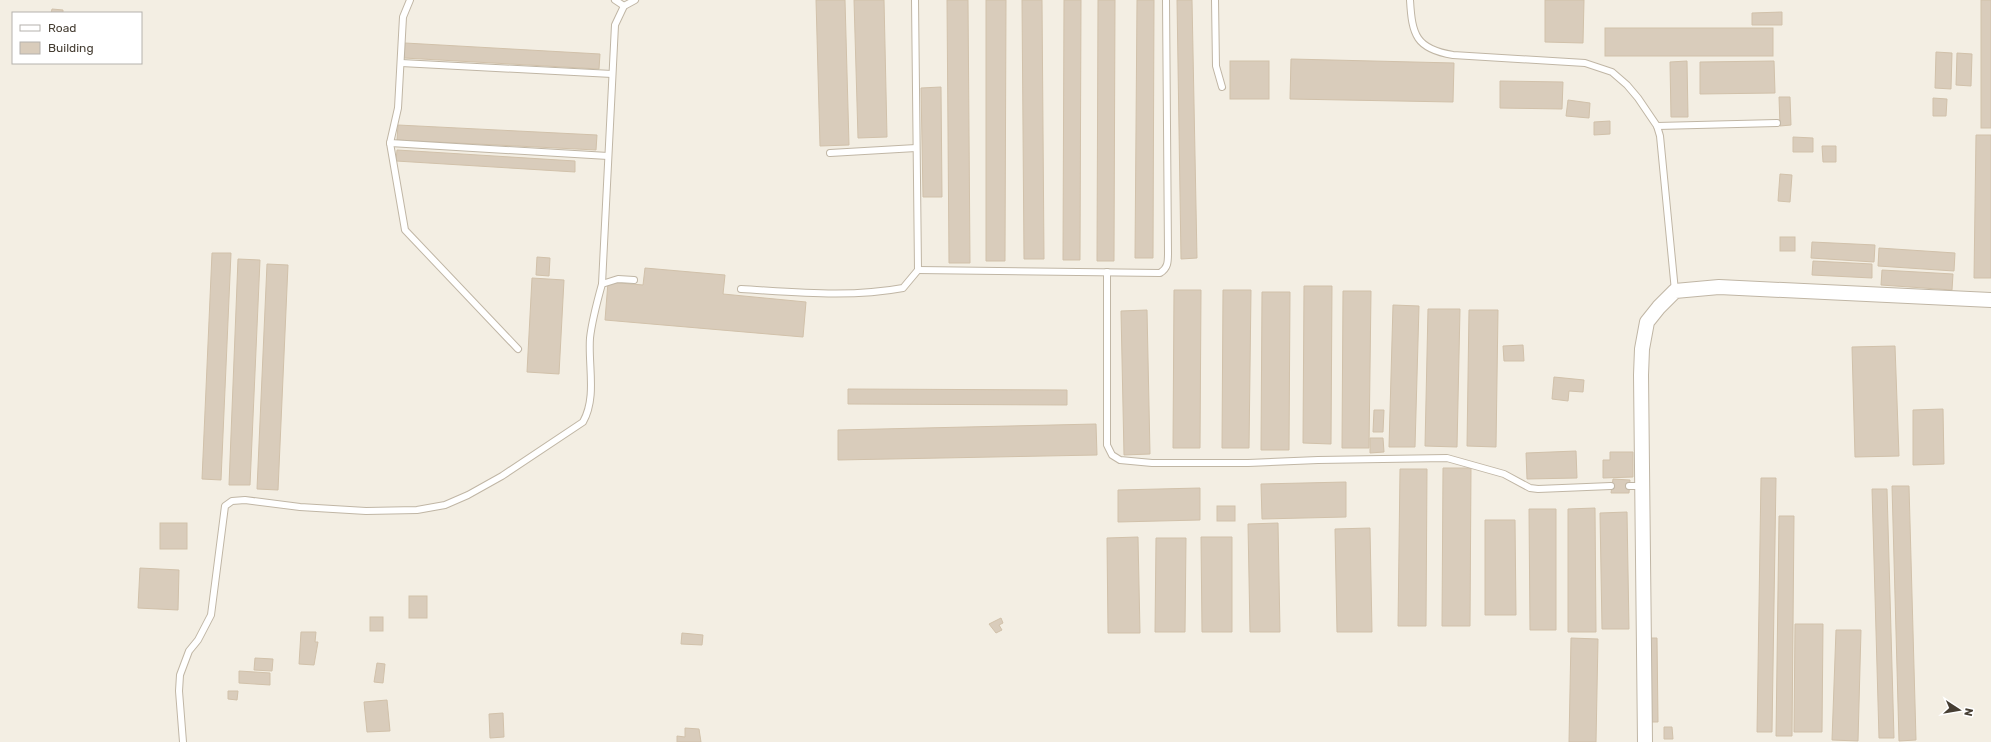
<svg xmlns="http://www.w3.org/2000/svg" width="1991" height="742" viewBox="0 0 1991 742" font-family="Rubik,sans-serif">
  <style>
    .building { fill: #d9ccbb; stroke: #d1c1aa }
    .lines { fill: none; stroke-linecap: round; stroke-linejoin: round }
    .service-casing { stroke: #c0b6a5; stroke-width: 8 }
    .tertiary-casing { stroke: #c0b6a5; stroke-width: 16 }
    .service { stroke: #fff; stroke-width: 6 }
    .tertiary { stroke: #fff; stroke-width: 14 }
  </style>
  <rect width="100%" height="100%" fill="#f3eee3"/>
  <!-- building -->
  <g class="building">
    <polygon points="816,0 845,0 849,145 820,146"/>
    <polygon points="854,0 884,0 887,137 858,138"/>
    <polygon points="947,0 968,0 970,263 949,263"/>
    <polygon points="986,0 1006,0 1005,261 986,261"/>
    <polygon points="1022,0 1042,0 1044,259 1024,259"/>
    <polygon points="1064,0 1081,0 1080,260 1063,260"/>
    <polygon points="1098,0 1115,0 1114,261 1097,261"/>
    <polygon points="1137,0 1154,0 1153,258 1135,258"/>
    <polygon points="1177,0 1192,0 1197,258 1181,259"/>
    <polygon points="1545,0 1584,0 1583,43 1545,42"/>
    <rect x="1981" y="0" width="10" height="128"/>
    <polygon points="52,9 63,10 63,13 51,13"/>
    <polygon points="1782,12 1782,25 1752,25 1752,13"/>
    <rect x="1605" y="28" width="168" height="28"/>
    <polygon points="405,43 600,54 599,69 404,58"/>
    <polygon points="1936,52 1952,53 1951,89 1935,88"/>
    <polygon points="1957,53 1972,54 1971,86 1956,85"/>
    <polygon points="1291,59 1454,63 1453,102 1290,99"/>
    <rect x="1230" y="61" width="39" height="38"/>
    <polygon points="1687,61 1688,117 1671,117 1670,62"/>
    <polygon points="1774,61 1775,93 1700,94 1700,62"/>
    <polygon points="1500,81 1563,82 1562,109 1500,108"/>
    <polygon points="941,87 942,197 923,197 921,88"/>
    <polygon points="1779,97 1790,97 1791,125 1780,126"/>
    <polygon points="1933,98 1947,99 1946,116 1933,116"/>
    <polygon points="1568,100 1590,103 1589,118 1566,116"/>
    <polygon points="1610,121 1610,134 1594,135 1594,122"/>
    <polygon points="398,125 597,135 596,150 397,140"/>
    <polygon points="1976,135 1991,135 1991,278 1974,278"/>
    <polygon points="1793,137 1813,138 1813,152 1793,152"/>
    <polygon points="1822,146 1836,146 1836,162 1823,162"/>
    <polygon points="397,150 575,161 575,172 396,161"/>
    <polygon points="1780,174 1792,175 1790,202 1778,201"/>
    <rect x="1780" y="237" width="15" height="14"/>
    <polygon points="1812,242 1875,245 1874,262 1811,258"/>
    <polygon points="1879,248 1955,253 1954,271 1878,266"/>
    <polygon points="212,253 231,253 221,480 202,479"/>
    <polygon points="537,257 550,258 549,276 536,275"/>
    <polygon points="238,259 260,260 250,485 229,485"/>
    <polygon points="1813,261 1872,264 1872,278 1812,275"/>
    <polygon points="267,264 288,265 278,490 257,489"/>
    <polygon points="645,268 725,275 723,294 806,302 803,337 605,320 608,282 643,285"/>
    <polygon points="1882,270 1953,274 1952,290 1881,285"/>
    <polygon points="532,278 564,280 559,374 527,372"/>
    <polygon points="1304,286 1332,286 1331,444 1303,443"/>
    <polygon points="1174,290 1201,290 1200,448 1173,448"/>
    <polygon points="1223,290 1251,290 1249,448 1222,448"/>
    <polygon points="1343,291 1371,291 1369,448 1342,448"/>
    <polygon points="1262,292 1290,292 1289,450 1261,450"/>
    <polygon points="1393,305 1419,306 1415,447 1389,447"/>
    <polygon points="1428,309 1460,309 1457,447 1425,446"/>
    <polygon points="1147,310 1150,454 1124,455 1121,311"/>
    <polygon points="1469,310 1498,310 1496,447 1467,446"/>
    <polygon points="1523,345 1524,361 1504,361 1503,346"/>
    <polygon points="1895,346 1899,456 1855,457 1852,347"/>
    <polygon points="1554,377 1584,380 1583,392 1569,391 1568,401 1552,399"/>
    <polygon points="848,389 1067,390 1067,405 848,404"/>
    <polygon points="1943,409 1944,464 1913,465 1913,410"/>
    <polygon points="1374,410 1384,410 1383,432 1373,432"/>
    <polygon points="1096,424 1097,455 838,460 838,430"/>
    <polygon points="1370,438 1383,438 1384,452 1370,453"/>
    <polygon points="1576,451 1577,478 1527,479 1526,453"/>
    <polygon points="1610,452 1633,452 1633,477 1603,478 1603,460 1610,460"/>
    <polygon points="1443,468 1471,468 1470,626 1442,626"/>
    <polygon points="1400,469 1427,469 1426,626 1398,626"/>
    <polygon points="1761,478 1776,478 1772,732 1757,732"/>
    <polygon points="1613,479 1630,480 1629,493 1611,493"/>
    <polygon points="1346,482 1346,517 1262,519 1261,484"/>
    <polygon points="1892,486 1909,486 1916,740 1899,741"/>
    <polygon points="1200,488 1200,520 1118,522 1118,490"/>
    <polygon points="1872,489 1887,489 1894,738 1879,738"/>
    <rect x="1217" y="506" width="18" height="15"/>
    <polygon points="1595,508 1596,632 1568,632 1568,509"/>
    <polygon points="1529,509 1556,509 1556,630 1530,630"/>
    <polygon points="1627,512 1629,629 1602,629 1600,513"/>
    <polygon points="1779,516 1794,516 1792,736 1776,736"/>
    <polygon points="1485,520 1515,520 1516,615 1485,615"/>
    <rect x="160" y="523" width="27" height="26"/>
    <polygon points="1278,523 1280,632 1250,632 1248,524"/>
    <polygon points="1370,528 1372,632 1337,632 1335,529"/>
    <polygon points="1138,537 1140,633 1108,633 1107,538"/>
    <polygon points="1201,537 1232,537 1232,632 1202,632"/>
    <polygon points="1156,538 1186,538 1185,632 1155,632"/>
    <polygon points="140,568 179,570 178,610 138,608"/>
    <rect x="409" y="596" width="18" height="22"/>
    <rect x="370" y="617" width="13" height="14"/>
    <polygon points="1001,618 1003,623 999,625 1002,630 996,633 989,624"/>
    <polygon points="1795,624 1823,624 1822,732 1794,732"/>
    <polygon points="1836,630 1861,630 1858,741 1832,740"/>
    <polygon points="301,632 316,632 315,642 318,642 314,665 299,664"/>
    <polygon points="682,633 703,635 702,645 681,644"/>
    <polygon points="1571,638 1598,639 1596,742 1569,742"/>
    <polygon points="1649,638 1657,638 1658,722 1650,722"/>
    <polygon points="255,658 273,659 272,671 254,670"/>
    <polygon points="377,663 385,664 383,683 374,682"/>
    <polygon points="239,671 270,673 270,685 239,683"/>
    <polygon points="228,691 238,691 237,700 228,699"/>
    <polygon points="387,700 390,731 367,732 364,702"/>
    <polygon points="503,713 504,737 490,738 489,714"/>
    <polygon points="1664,727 1672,727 1673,739 1664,739"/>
    <polygon points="685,728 699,729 701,742 677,742 677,736 685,737"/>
  </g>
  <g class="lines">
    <!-- service casing -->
    <g class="service-casing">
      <g id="service">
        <polyline points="410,0 403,17 398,108 390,143 405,230 518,349"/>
        <polyline points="615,0 624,6"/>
        <polyline points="1215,0 1216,66 1222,87"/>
        <path d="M1410,0C1412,35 1416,49 1453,55L1585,63L1612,72L1627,85L1638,98L1657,126L1660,136L1675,291"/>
        <polyline points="401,63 612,74"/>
        <polyline points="1657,126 1777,123"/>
        <polyline points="390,143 608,156"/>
        <polyline points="830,153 916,148"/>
        <path d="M918,270L1160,273C1168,268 1168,262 1168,253L1166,0"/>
        <polyline points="1107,272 1107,445 1112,455 1120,460 1152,463 1248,463 1318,460 1447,458 1504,474 1530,488 1538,489 1611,486"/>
        <polyline points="602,284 615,25 624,6 635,0"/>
        <path d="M741,289C794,292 850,298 903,288L918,270L915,0"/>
        <polyline points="1629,486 1642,486"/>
        <path d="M183,742L179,691L180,675L189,651L198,640L211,615L225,506L232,501L245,500L300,507L366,511L417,510L445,505L468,495L502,476L583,422C597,397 588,366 590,338C592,320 597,302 602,284L618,279L634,280"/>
      </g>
    </g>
    <!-- tertiary casing -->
    <g class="tertiary-casing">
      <polyline id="tertiary" points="1645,742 1641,375 1642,349 1647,322 1659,307 1675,291 1719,287 1991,300"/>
    </g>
    <!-- service -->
    <use href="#service" class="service"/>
    <!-- tertiary -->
    <use href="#tertiary" class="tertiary"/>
  </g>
  <!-- legend -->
  <rect x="12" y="12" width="130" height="52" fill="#ffffff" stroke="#b5b2ad"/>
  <rect x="20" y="25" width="20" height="6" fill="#ffffff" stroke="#b5b2ad"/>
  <text x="48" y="32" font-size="12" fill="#463e33">Road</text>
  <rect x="20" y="42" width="20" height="12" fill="#d9ccbb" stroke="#b5b2ad"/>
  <text x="48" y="52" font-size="12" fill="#463e33">Building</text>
  <!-- north arrow -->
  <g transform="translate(1959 710) rotate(102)" stroke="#ffffff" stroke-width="3" paint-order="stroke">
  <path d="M0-3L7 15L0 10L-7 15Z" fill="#463e33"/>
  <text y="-6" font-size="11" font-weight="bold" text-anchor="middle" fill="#463e33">N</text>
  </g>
</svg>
